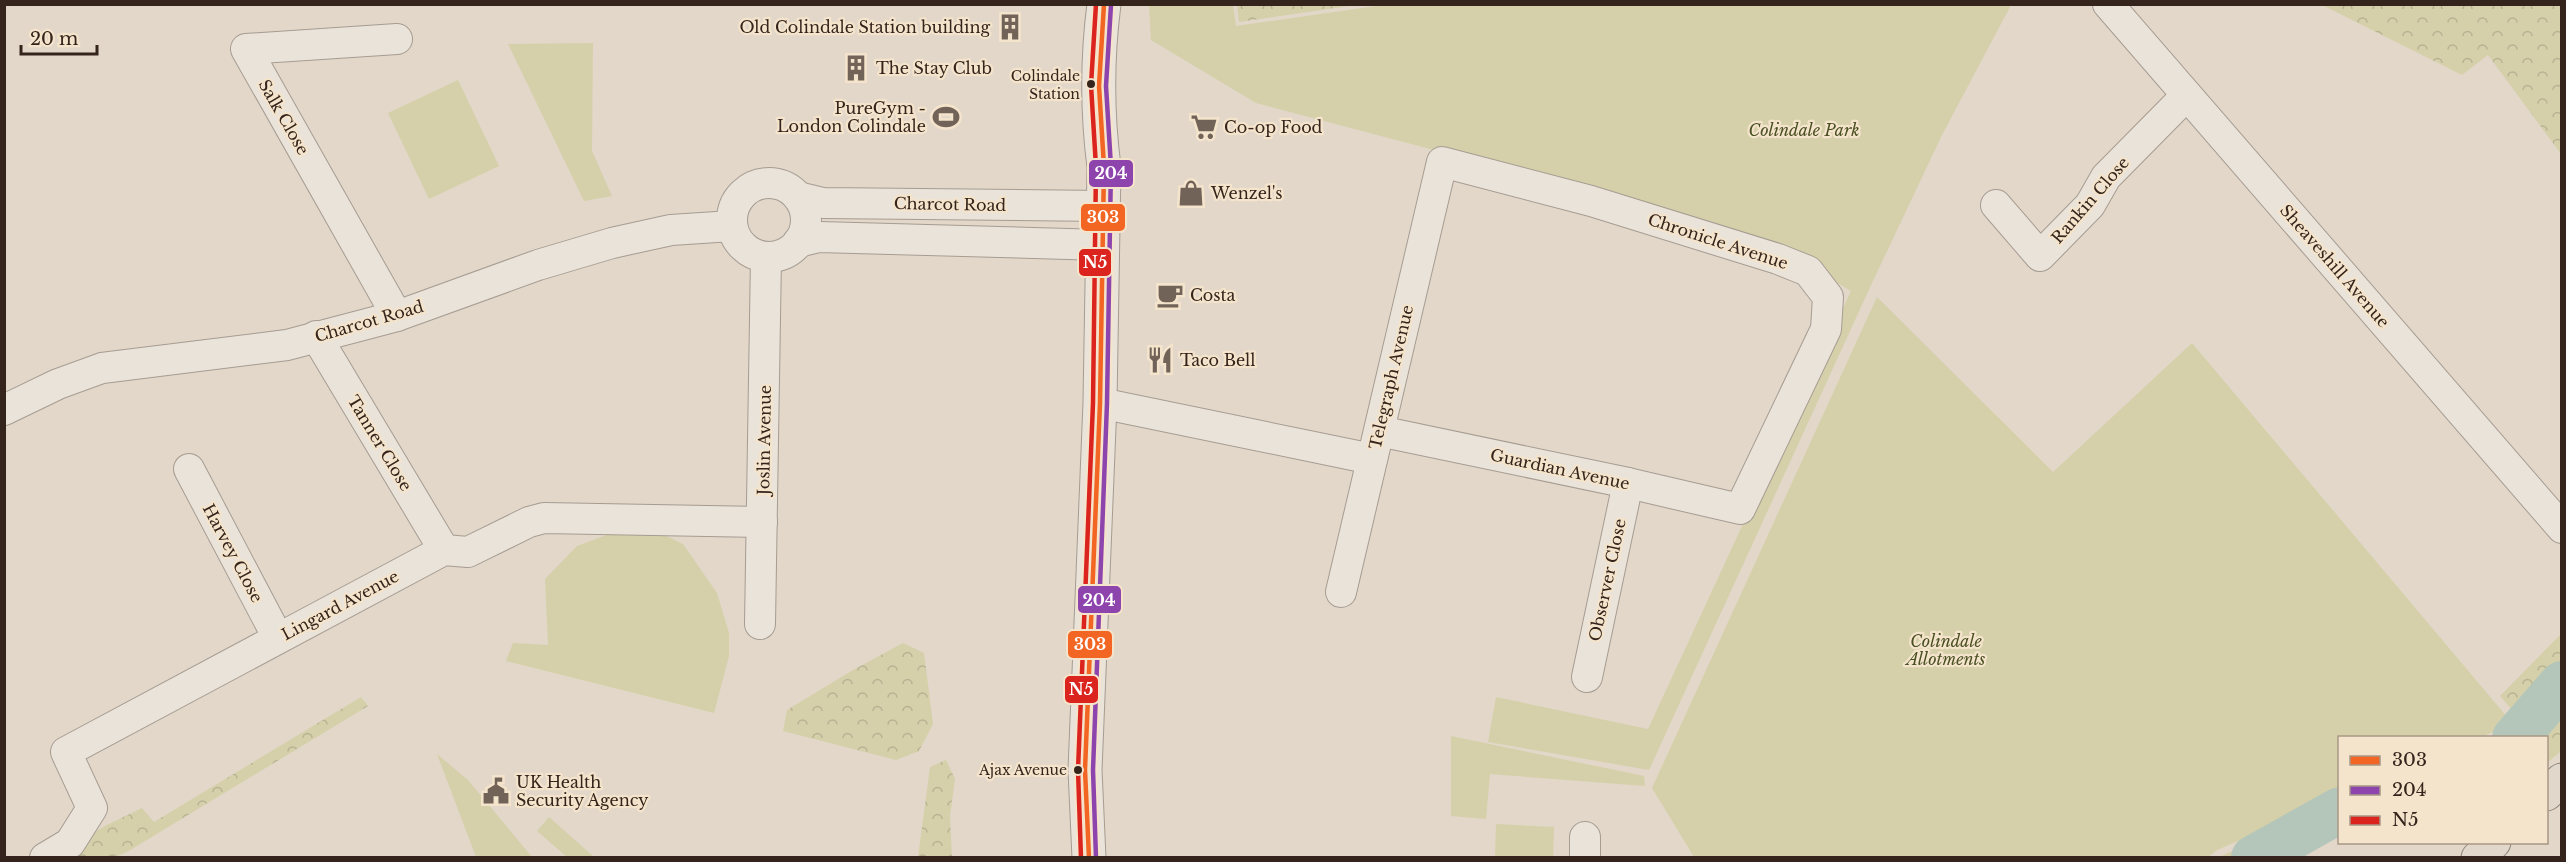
<svg xmlns="http://www.w3.org/2000/svg" width="2566" height="862" viewBox="0 0 2566 862" font-family="'Libre Baskerville',serif">
  <style>
    .green { fill: #d5d0aa }
    .forest { fill: url(#forest-crowns) }
    .lines { fill: none; stroke-linecap: round; stroke-linejoin: round }
    .river { stroke: #b4c6b9; stroke-width: 46 }
    .minor-casing { stroke: #a69c92; stroke-width: 32 }
    .tertiary-casing { stroke: #a69c92; stroke-width: 35 }
    .primary-casing { stroke: #8c8279; stroke-width: 35 }
    .minor { stroke: #eae3d9; stroke-width: 30 }
    .tertiary { stroke: #eae3d9; stroke-width: 33 }
    .primary { stroke: #e1d8cb; stroke-width: 33 }
    .bus-1-casing { stroke: #f5e4cc; stroke-width: 9 }
    .bus-2-casing { stroke: #f5e4cc; stroke-width: 9 }
    .bus-3-casing { stroke: #f5e4cc; stroke-width: 9 }
    .bus-1 { stroke: #f26522; stroke-width: 4.5 }
    .bus-2 { stroke: #8e44ad; stroke-width: 4.5 }
    .bus-3 { stroke: #dc241f; stroke-width: 4.5 }
    .bus-dot { fill: #34241b; stroke: #f5e4cc; stroke-width: 2 }
    .labels { text-anchor: middle; dominant-baseline: central; stroke-width: 4.5; stroke-linejoin: round; paint-order: stroke }
    .bus-label { font-size: 14px; fill: #34241b; stroke: #f5e4cc; text-anchor: end }
    .poi-label { font-size: 16px; fill: #34241b; stroke: #f5e4cc; text-anchor: start }
    .street-label { font-size: 16px; fill: #34241b; stroke: #f5e4cc }
    .park-label { font-size: 16px; font-style: italic; fill: #495022; stroke: #f5e4cc }
    .line-badge { stroke: #f5e4cc; stroke-width: 2 }
    .badge-label { font-size: 16px; text-anchor: middle; font-weight: bold; fill: #fff }
  </style>
  <defs>
    <pattern id="forest-crowns" width="20" height="18" patternUnits="userSpaceOnUse" patternTransform="scale(1.5)"><rect width="20" height="18" fill="#d5d0aa"/><path d="M2 6a3 3 0 1 1 6 0M12 15a3 3 0 1 1 6 0" fill="none" stroke="#b7b292"/></pattern>
  </defs>
  <rect width="100%" height="100%" fill="#e2d7c8"/>
  <!-- green -->
  <g class="green">
    <polygon points="1390,4 2011,5 1942,135 1872,283 1649,770 1488,742 1496,697 1648,729 1851,291 1795,259 1563,184 1256,103 1151,40 1149,5 1233,5 1236,26"/>
    <polygon points="593,43 592,151 612,196 584,201 508,44"/>
    <polygon points="458,80 499,166 429,199 388,113"/>
    <polygon points="1877,297 2053,472 2192,343 2513,724 2481,737 2340,738 2339,798 2217,850 2208,857 1694,857 1652,788"/>
    <polygon points="639,523 683,544 717,593 729,633 729,656 714,713 506,661 513,643 548,645 545,579 577,546"/>
    <polygon points="1451,736 1644,776 1645,786 1490,774 1486,819 1451,816"/>
    <polygon points="437,754 468,780 532,857 476,857"/>
    <polygon points="549,817 594,857 567,857 537,831"/>
    <polygon points="1496,824 1554,827 1553,857 1495,857"/>
  </g>
  <!-- forest -->
  <g class="forest">
    <polygon points="1237,5 1237,4 1356,5 1239,22"/>
    <polygon points="2322,5 2561,5 2561,154 2488,55 2462,75"/>
    <polygon points="2561,634 2561,751 2547,763 2546,738 2495,737 2517,728 2522,721 2500,696"/>
    <polygon points="903,643 924,653 933,724 919,751 896,760 783,731 787,710 853,670"/>
    <polygon points="361,697 368,706 127,852 115,857 52,858 105,826 142,808 154,822"/>
    <polygon points="946,760 955,779 950,816 952,857 918,857 930,767"/>
    <polygon points="2339,804 2339,822 2266,857 2219,857"/>
  </g>
  <g class="lines">
    <!-- river -->
    <g class="river">
      <polyline points="2515,738 2562,684"/>
      <polyline points="2254,858 2340,810"/>
    </g>
    <!-- minor casing -->
    <g class="minor-casing">
      <g id="minor">
        <polyline points="2108,4 2562,528"/>
        <polyline points="397,39 246,49 397,316"/>
        <circle cx="769" cy="220" r="37"/>
        <polyline points="798,197 823,203 1104,206"/>
        <polyline points="1996,205 2040,256 2090,205 2106,177 2186,96"/>
        <polyline points="798,242 819,237 1103,245"/>
        <polyline points="316,336 444,550"/>
        <polyline points="1100,403 1372,459"/>
        <polyline points="4,410 58,384 102,368 287,345 397,316 538,265 612,243 671,230 732,226"/>
        <polyline points="189,469 278,638"/>
        <polyline points="1341,592 1442,162 1591,201 1778,259 1808,271 1828,297 1826,329 1740,509 1628,483 1379,431"/>
        <polyline points="760,624 766,257"/>
        <polyline points="1587,677 1628,483"/>
        <polyline points="45,858 70,843 92,808 66,752 444,550 468,552 529,522 544,518 762,522"/>
        <polyline points="1585,858 1585,837"/>
      </g>
    </g>
    <!-- tertiary casing -->
    <g class="tertiary-casing">
      <path id="tertiary" d="M1089,858L1085,770L1100,403L1104,167C1097,113 1097,58 1104,4"/>
    </g>
    <!-- primary casing -->
    <g class="primary-casing">
      <g id="primary">
        <polyline points="2546,794 2562,780"/>
        <polyline points="2478,858 2494,842"/>
      </g>
    </g>
    <!-- minor -->
    <use href="#minor" class="minor"/>
    <!-- tertiary -->
    <use href="#tertiary" class="tertiary"/>
    <!-- primary -->
    <use href="#primary" class="primary"/>
    <!-- bus-1 casing -->
    <g class="bus-1-casing">
      <polyline id="bus-1" points="1089,858 1085,770 1100,403 1104,167 1099,86 1104,4"/>
    </g>
    <!-- bus-2 casing -->
    <g class="bus-2-casing">
      <polyline id="bus-2" points="1096,858 1093,770 1107,403 1111,167 1106,86 1111,5"/>
    </g>
    <!-- bus-3 casing -->
    <g class="bus-3-casing">
      <polyline id="bus-3" points="1081,858 1078,770 1093,403 1096,167 1091,85 1096,4"/>
    </g>
    <!-- bus-1 -->
    <use href="#bus-1" class="bus-1"/>
    <!-- bus-2 -->
    <use href="#bus-2" class="bus-2"/>
    <!-- bus-3 -->
    <use href="#bus-3" class="bus-3"/>
  </g>
  <!-- icons -->
  <defs>
    <g id="building-bare" transform="scale(2.07)"><path d="M-4-6H4V6H1V3H-1V6H-4ZM-2.5-4.3h1.7v1.8h-1.7ZM.8-4.3h1.7v1.8H.8ZM-2.5-1h1.7V.8h-1.7ZM.8-1h1.7V.8H.8Z" fill="#716358" stroke="#f5e4cc" stroke-width="2.5" paint-order="stroke"/></g>
    <g id="stadium-bare" transform="scale(2.07)"><path d="M0-5a6.5 5 0 1 0 0 10a6.5 5 0 1 0 0-10ZM-3.5-1.8h7v3.6h-7Z" fill="#716358" stroke="#f5e4cc" stroke-width="2.5" paint-order="stroke"/></g>
    <g id="supermarket-bare" transform="scale(2.07)"><path d="M-6-5.5h2.5l.6 2H6L4.5 2H-2.5L-4.4-4H-6ZM-1.5 3.2a1.3 1.3 0 1 0 .1 0ZM3 3.2a1.3 1.3 0 1 0 .1 0Z" fill="#716358" stroke="#f5e4cc" stroke-width="2.5" paint-order="stroke"/></g>
    <g id="shop-bare" transform="scale(2.07)"><path d="M-5-2.5h2.3a2.7 3.5 0 0 1 5.4 0H5L5.5 6h-11ZM-1.5-2.5h3a1.5 2.3 0 0 0-3 0Z" fill="#716358" stroke="#f5e4cc" stroke-width="2.5" paint-order="stroke"/></g>
    <g id="cafe-bare" transform="scale(2.07)"><path d="M-5.5-4.5H6V0H3Q3 3.5 0 3.5H-2.5Q-5.5 3.5-5.5 0ZM3-3.2v2h1.7v-2ZM-6 4.5H4V6H-6Z" fill="#716358" stroke="#f5e4cc" stroke-width="2.5" paint-order="stroke"/></g>
    <g id="restaurant-bare" transform="scale(2.07)"><path d="M-5-6h1v4h1v-4h1v4h1v-4h1v5L-1.5 .5V6h-2V.5L-5-1ZM5-6V6H3V1.5H1.5Q1.5-4 5-6Z" fill="#716358" stroke="#f5e4cc" stroke-width="2.5" paint-order="stroke"/></g>
    <g id="civic-bare" transform="scale(2.07)"><path d="M-.6-6.5H3V-4.5H.6V-3L4-1V1h2V6H-6V1h2V-1L-.6-3ZM-1.2 2.5V6h2.4V2.5Z" fill="#716358" stroke="#f5e4cc" stroke-width="2.5" paint-order="stroke"/></g>
  </defs>
  <g fill-rule="evenodd">
    <use href="#building-bare" x="1010" y="27"/>
    <use href="#building-bare" x="856" y="68"/>
    <use href="#stadium-bare" x="946" y="117"/>
    <use href="#supermarket-bare" x="1204" y="127"/>
    <use href="#shop-bare" x="1191" y="193"/>
    <use href="#cafe-bare" x="1170" y="295"/>
    <use href="#restaurant-bare" x="1160" y="360"/>
    <use href="#civic-bare" x="496" y="791"/>
  </g>
  <!-- markers -->
  <g class="bus-dot">
    <circle cx="1091" cy="84" r="5"/>
    <circle cx="1078" cy="770" r="5"/>
  </g>
  <g class="labels">
    <!-- bus labels -->
    <g class="bus-label">
      <text x="1080" y="76">Colindale<tspan x="1080" dy="18">Station</tspan></text>
      <text x="1067" y="770">Ajax Avenue</text>
    </g>
    <!-- poi labels -->
    <g class="poi-label">
      <text x="990" y="27" text-anchor="end">Old Colindale Station building</text>
      <text x="876" y="68">The Stay Club</text>
      <text x="926" y="108" text-anchor="end">PureGym -<tspan x="926" dy="18">London Colindale</tspan></text>
      <text x="1224" y="127">Co-op Food</text>
      <text x="1211" y="193">Wenzel's</text>
      <text x="1190" y="295">Costa</text>
      <text x="1180" y="360">Taco Bell</text>
      <text x="516" y="782">UK Health<tspan x="516" dy="18">Security Agency</tspan></text>
    </g>
    <!-- street labels -->
    <g class="street-label">
      <text transform="translate(284 117) rotate(60)">Salk Close</text>
      <text transform="translate(2090 200) rotate(-49)">Rankin Close</text>
      <text transform="translate(950 204) rotate(1)">Charcot Road</text>
      <text transform="translate(1718 241) rotate(18)">Chronicle Avenue</text>
      <text transform="translate(2335 266) rotate(49)">Sheaveshill Avenue</text>
      <text transform="translate(369 321) rotate(-16)">Charcot Road</text>
      <text transform="translate(1391 377) rotate(-77)">Telegraph Avenue</text>
      <text transform="translate(764 440) rotate(-89)">Joslin Avenue</text>
      <text transform="translate(380 443) rotate(59)">Tanner Close</text>
      <text transform="translate(1560 469) rotate(12)">Guardian Avenue</text>
      <text transform="translate(233 553) rotate(62)">Harvey Close</text>
      <text transform="translate(1607 580) rotate(-78)">Observer Close</text>
      <text transform="translate(340 605) rotate(-28)">Lingard Avenue</text>
    </g>
    <!-- park labels -->
    <g class="park-label">
      <text x="1804" y="130">Colindale Park</text>
      <text x="1946" y="641">Colindale<tspan x="1946" dy="18">Allotments</tspan></text>
    </g>
  </g>
  <g class="line-badge">
    <rect x="1088" y="159" width="46" height="29" rx="6" fill="#8e44ad"/>
    <rect x="1080" y="203" width="46" height="29" rx="6" fill="#f26522"/>
    <rect x="1078" y="248" width="34" height="29" rx="6" fill="#dc241f"/>
    <rect x="1077" y="585" width="45" height="29" rx="6" fill="#8e44ad"/>
    <rect x="1067" y="630" width="46" height="29" rx="6" fill="#f26522"/>
    <rect x="1064" y="675" width="35" height="29" rx="6" fill="#dc241f"/>
  </g>
  <g class="badge-label">
    <text x="1111" y="179">204</text>
    <text x="1103" y="223">303</text>
    <text x="1095" y="268">N5</text>
    <text x="1099" y="606">204</text>
    <text x="1090" y="650">303</text>
    <text x="1081" y="695">N5</text>
  </g>
  <!-- border -->
  <rect width="2566" height="862" fill="none" stroke="#34241b" stroke-width="12"/>
  <!-- legend -->
  <rect x="2338" y="736" width="210" height="108" fill="#f5e4cc" stroke="#a89785" stroke-width="1.5"/>
  <rect x="2350" y="756" width="30" height="9" fill="#f26522" stroke="#a89785" stroke-width="1.5"/>
  <text x="2392" y="766" font-size="18" fill="#34241b">303</text>
  <rect x="2350" y="786" width="30" height="9" fill="#8e44ad" stroke="#a89785" stroke-width="1.5"/>
  <text x="2392" y="796" font-size="18" fill="#34241b">204</text>
  <rect x="2350" y="816" width="30" height="9" fill="#dc241f" stroke="#a89785" stroke-width="1.5"/>
  <text x="2392" y="826" font-size="18" fill="#34241b">N5</text>
  <!-- scale -->
  <path d="M21 45v9h76v-9" fill="none" stroke="#34241b" stroke-width="3"/>
  <text x="30" y="45" font-size="18" fill="#34241b" stroke="#f5e4cc" stroke-width="4.5" paint-order="stroke">20 m</text>
</svg>
